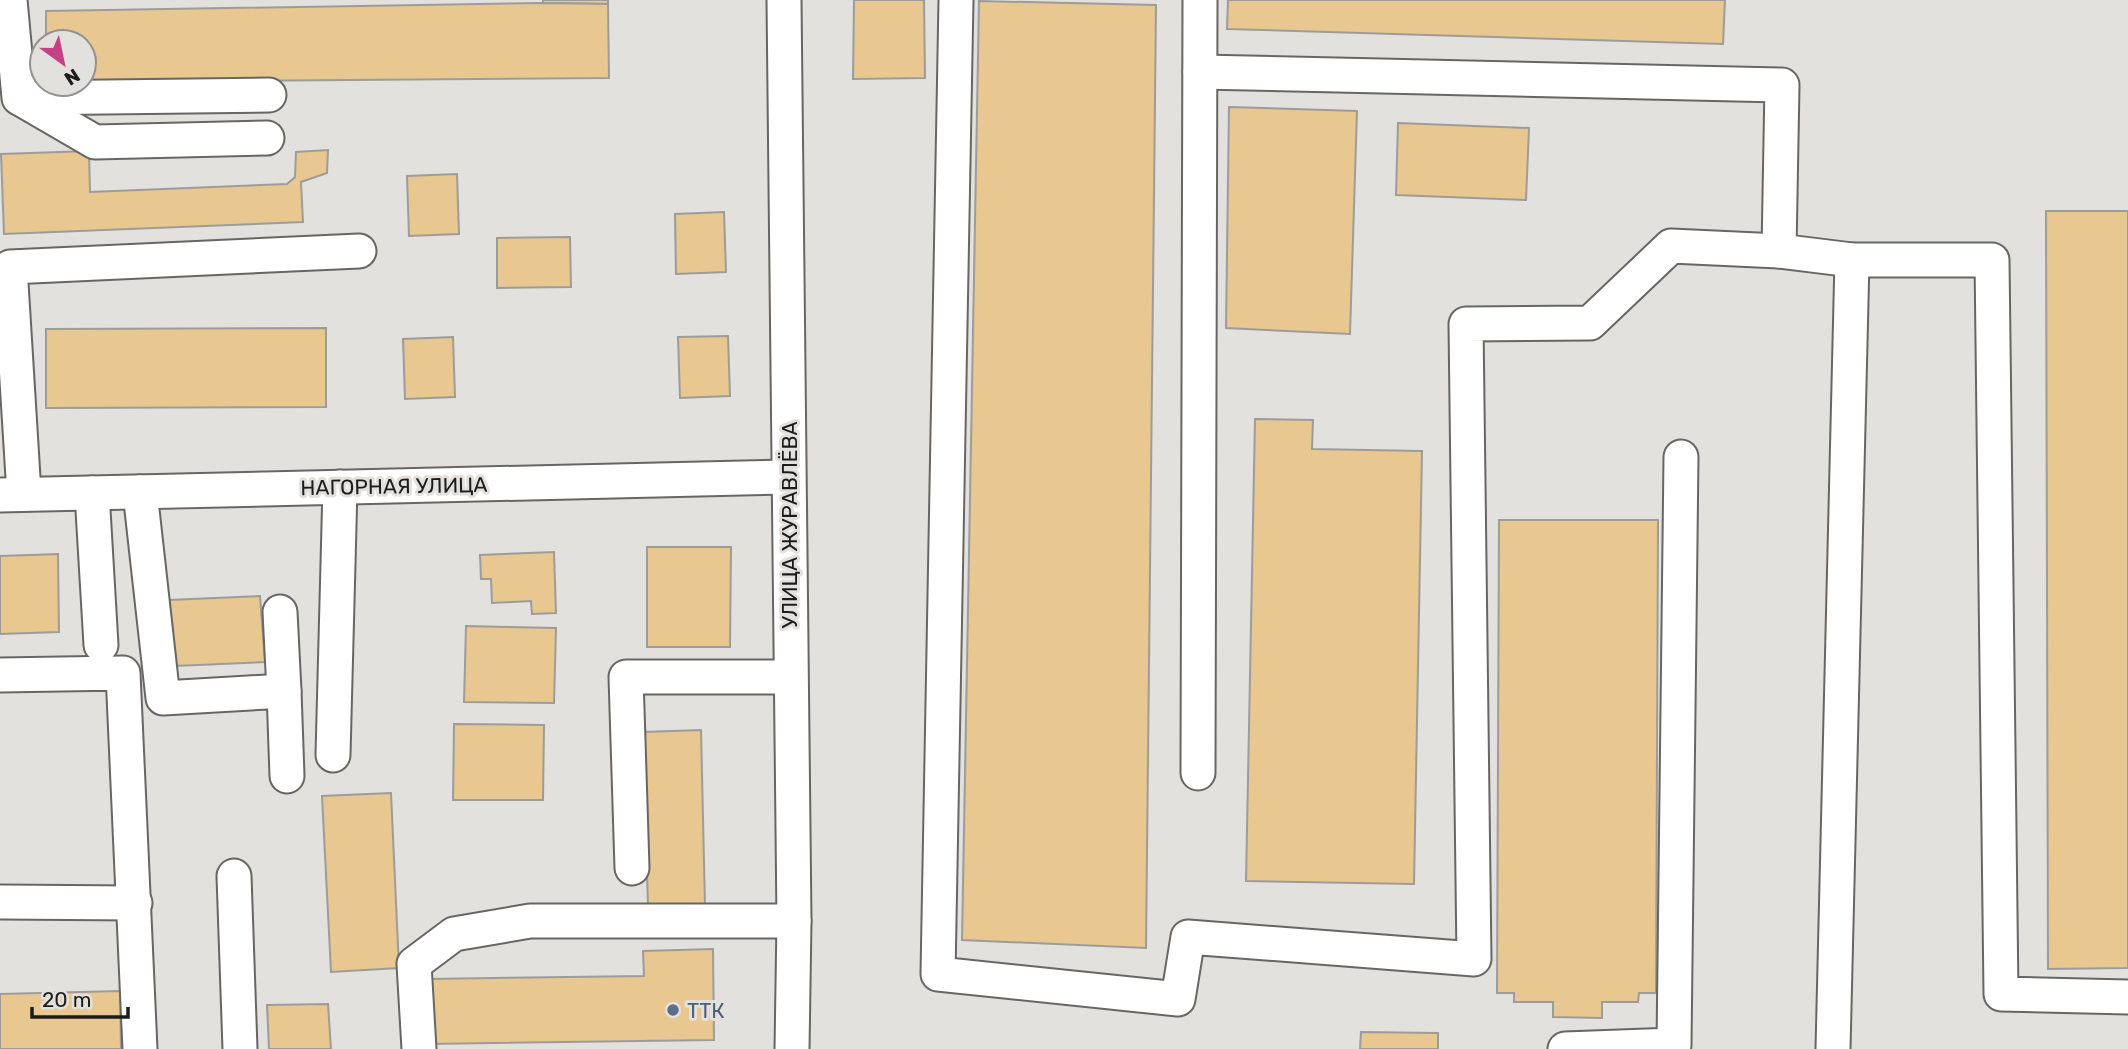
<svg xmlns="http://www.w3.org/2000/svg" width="2128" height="1049" viewBox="0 0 2128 1049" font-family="Rubik,sans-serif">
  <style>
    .building { fill: #e8c790; stroke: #9e9c99; stroke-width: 2 }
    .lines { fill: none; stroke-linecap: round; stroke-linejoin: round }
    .minor-casing { stroke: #686664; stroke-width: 37 }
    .minor { stroke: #fff; stroke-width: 33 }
    .service-dot { fill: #5c6f8a; stroke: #e3e1de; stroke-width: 2.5 }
    .labels { text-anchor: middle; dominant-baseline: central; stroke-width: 6; stroke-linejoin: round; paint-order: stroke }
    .street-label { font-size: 21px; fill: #1d1c1b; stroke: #e3e1de }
    .service-label { font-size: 21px; fill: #4e5e75; stroke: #e3e1de; text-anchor: start }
  </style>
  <rect width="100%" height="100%" fill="#e3e1de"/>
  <!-- building -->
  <g class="building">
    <polygon points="543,0 608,0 608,4 543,3"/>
    <polygon points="854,0 924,0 925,78 853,79"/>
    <polygon points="1228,0 1725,0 1723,44 1227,29"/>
    <polygon points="979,1 1156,5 1146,948 962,940"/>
    <polygon points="543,3 608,4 609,78 84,82 84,42 46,42 46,11"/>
    <polygon points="1229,107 1357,111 1350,334 1226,328"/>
    <polygon points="1398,123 1529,128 1526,200 1396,195"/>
    <polygon points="328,150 327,173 301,182 303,222 4,234 1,154 89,151 90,192 287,184 295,177 296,152"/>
    <polygon points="457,174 459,234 409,236 407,176"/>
    <polygon points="2046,211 2128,211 2128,968 2048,969"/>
    <polygon points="724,212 726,272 676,274 675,214"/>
    <polygon points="570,237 571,287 497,288 497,238"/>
    <polygon points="326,328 326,407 46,408 46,329"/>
    <polygon points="728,336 730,396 680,398 678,337"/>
    <polygon points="453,337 455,397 405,399 403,339"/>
    <polygon points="1255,419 1313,420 1312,449 1422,451 1414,884 1246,881"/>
    <polygon points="1499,520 1658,520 1656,993 1639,993 1638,1002 1602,1002 1602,1018 1553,1017 1553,1002 1514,1002 1514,993 1497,993"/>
    <polygon points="647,547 731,547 730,647 647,647"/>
    <polygon points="554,552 556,613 532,614 531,601 492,603 491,579 481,579 480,555"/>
    <polygon points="58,554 59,632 0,634 0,556"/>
    <polygon points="260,596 265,662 175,666 169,600"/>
    <polygon points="466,626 556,628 554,703 464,702"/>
    <polygon points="454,724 544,725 543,800 453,800"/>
    <polygon points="701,730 705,906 648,907 643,732"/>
    <polygon points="391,793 399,968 331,972 322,796"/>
    <polygon points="713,949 714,1040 427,1044 426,979 644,976 643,951"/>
    <polygon points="120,991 121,1049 0,1049 0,994"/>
    <polygon points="328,1004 331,1049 269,1049 267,1005"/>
    <polygon points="1361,1032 1438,1033 1438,1049 1360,1049"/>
  </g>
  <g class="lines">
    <!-- minor casing -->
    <g class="minor-casing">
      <g id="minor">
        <polyline points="10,0 19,98 269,95"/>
        <polyline points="784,0 794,921 792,1049"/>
        <polyline points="956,0 938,974 1178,999 1188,937 1474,959 1466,324 1590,323 1671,246 1779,251 1852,260 1992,260 2001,994 2128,997"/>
        <polyline points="1200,72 1782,85 1779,251"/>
        <polyline points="21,99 95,142 267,138"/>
        <polyline points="140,492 163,698 284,691 287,776"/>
        <polyline points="92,493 101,645"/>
        <polyline points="24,494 10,267 359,251"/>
        <polyline points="0,495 788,477"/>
        <polyline points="280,612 284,691"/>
        <polyline points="0,675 123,673 140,1049"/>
        <polyline points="333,755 340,487"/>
        <polyline points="1198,773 1200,0"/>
        <polyline points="632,868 626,677 790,677"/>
        <polyline points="234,876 240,1049"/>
        <polyline points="0,902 135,903"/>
        <polyline points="419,1049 414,964 454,934 530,921 794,921"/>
        <polyline points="1565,1049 1674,1045 1681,457"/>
        <polyline points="1833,1049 1852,260"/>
      </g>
    </g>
    <!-- minor -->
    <use href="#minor" class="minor"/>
  </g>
  <!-- markers -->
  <circle class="service-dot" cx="673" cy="1010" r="7"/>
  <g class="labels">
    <!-- street labels -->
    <g class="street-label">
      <text transform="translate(394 486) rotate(-1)">НАГОРНАЯ УЛИЦА</text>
      <text transform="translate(789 525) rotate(-90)">УЛИЦА ЖУРАВЛЁВА</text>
    </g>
    <!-- service labels -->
    <g class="service-label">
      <text x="687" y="1010">ТТК</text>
    </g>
  </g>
  <!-- north arrow -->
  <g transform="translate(63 63) rotate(147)"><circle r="33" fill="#e3e1de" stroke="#949290" stroke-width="2"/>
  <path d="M0-5L12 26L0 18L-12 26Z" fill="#c44186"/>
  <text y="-10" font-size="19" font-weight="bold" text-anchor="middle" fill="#1d1c1b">N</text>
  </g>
  <!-- scale -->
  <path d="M32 1007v10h96v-10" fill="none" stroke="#1d1c1b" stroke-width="3.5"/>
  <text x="42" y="1007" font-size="21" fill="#1d1c1b" stroke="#e3e1de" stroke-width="5" paint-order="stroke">20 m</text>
</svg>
